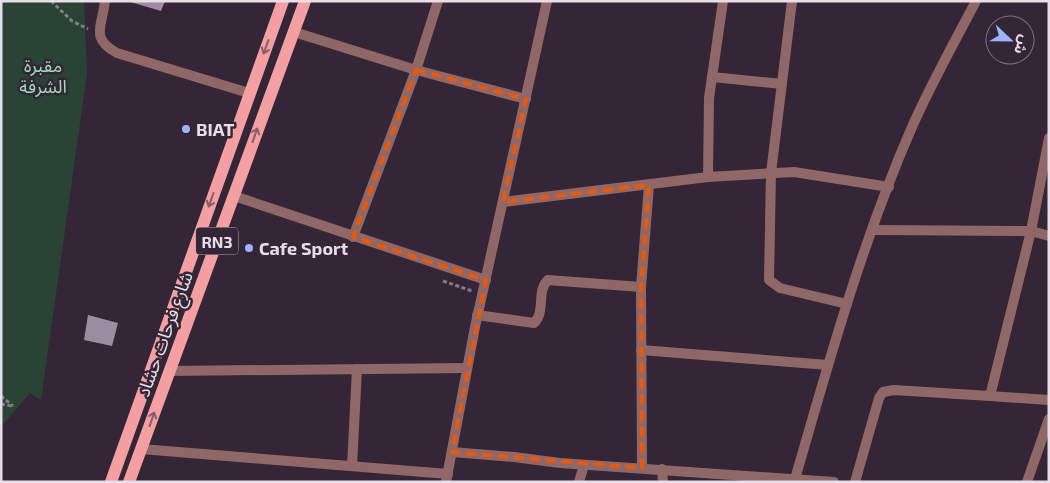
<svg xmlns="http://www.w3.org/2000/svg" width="1050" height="483" viewBox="0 0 1050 483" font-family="'Exo 2','Noto Sans Arabic',sans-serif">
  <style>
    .green { fill: #294435 }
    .building { fill: #9c8c9f }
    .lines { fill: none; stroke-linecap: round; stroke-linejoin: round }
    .path { stroke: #877b88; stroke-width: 3; stroke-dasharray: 4 2.5; stroke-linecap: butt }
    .street { stroke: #906767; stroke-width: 10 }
    .primary { stroke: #f4a0a2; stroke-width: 12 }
    .oneway { stroke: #8a5d67 }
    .marked { fill: none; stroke: #e8590c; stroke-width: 4; stroke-dasharray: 10 6; stroke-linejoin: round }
    .poi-dot { fill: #9fb3fd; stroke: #342636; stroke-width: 2 }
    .labels { text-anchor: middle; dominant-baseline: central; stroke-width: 5; stroke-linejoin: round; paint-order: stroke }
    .shield { fill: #342636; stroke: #b1a7b3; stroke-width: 1 }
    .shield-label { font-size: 16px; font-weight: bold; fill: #e7dee8 }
    .park-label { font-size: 18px; fill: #9adfb7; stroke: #342636 }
    .poi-label { font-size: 18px; font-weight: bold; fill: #e7dee8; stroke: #342636; text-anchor: start }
    .street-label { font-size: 18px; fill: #e7dee8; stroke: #342636 }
  </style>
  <rect width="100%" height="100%" fill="#342636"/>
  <!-- green -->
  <polygon class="green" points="1,1 84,1 87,74 41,400 30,393 1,427"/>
  <!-- building -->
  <g class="building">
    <polygon points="127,1 165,1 161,11"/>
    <polygon points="88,315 118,323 112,346 84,340"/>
  </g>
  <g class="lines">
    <!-- path -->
    <g class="path">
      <polyline points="51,1 72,21 88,29"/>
      <polyline points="443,281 472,291"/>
      <polyline points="1,396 13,406"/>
      <polyline points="1,404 12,406"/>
    </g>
    <!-- street -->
    <g class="street">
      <path d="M105,1C102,27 90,38 117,53L249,93"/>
      <polyline points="792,1 771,173 769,280 780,288 847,304"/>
      <polyline points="294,32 416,70 526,99"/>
      <polyline points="712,77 782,84"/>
      <polyline points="1049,138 1031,231 990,396 1049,400"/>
      <polyline points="708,177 794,172 889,187"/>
      <polyline points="234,196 486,280"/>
      <polyline points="503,202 708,177 709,98 723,1"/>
      <polyline points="873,230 1031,231 1049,236"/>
      <polyline points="353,237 416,70 438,1"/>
      <path d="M477,315L534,323C546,312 536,291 548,280L641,287"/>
      <polyline points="641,350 828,365"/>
      <polyline points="169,371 467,368"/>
      <polyline points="141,449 448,474"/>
      <polyline points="452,452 514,457 560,463 834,482"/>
      <polyline points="352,466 357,369"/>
      <polyline points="642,468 641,287 649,185"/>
      <polyline points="662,469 663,482"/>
      <path d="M795,479C829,361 863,239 912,127C931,84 954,43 976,1"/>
      <polyline points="446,482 475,327 547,1"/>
      <polyline points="579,482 584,465"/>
      <polyline points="855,482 879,398 883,392 894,390 990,396"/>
      <polyline points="1027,482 1049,419"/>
    </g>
    <!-- primary -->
    <g class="primary">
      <polyline points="111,482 283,1"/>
      <polyline points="129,482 305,1"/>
    </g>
  </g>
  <!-- one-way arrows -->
  <defs><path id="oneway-shaft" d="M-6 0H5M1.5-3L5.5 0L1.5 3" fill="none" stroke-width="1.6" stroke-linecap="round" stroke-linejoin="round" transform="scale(1.25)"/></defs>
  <g class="oneway">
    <use href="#oneway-shaft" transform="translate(266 47) rotate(110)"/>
    <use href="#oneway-shaft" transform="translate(255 135) rotate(-71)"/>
    <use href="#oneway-shaft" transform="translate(211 200) rotate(110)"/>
    <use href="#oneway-shaft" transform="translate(152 419) rotate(-71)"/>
  </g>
  <!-- marked area -->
  <path class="marked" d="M416,70L526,99L503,202L649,185L641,287L642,468L452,452L486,280L353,237Z"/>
  <!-- markers -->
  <g class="poi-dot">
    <circle cx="186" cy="129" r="5"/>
    <circle cx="249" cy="248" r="5"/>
  </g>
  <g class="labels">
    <!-- shield labels -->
    <rect class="shield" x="196" y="227.5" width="42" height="27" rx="4"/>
    <g class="shield-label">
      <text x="217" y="241">RN3</text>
    </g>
    <!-- park labels -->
    <g class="park-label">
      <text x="43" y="65">مقبرة<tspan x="43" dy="21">الشرفة</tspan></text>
    </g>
    <!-- poi labels -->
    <g class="poi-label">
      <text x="196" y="129">BIAT</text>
      <text x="259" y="248">Cafe Sport</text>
    </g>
    <!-- street labels -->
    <g class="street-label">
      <text transform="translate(164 334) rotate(-70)">شارع فرحات حشاد</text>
    </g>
  </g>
  <!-- border -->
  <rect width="1050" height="483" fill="none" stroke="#e7dee8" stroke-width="5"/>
  <!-- north arrow -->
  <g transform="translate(1010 40) rotate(112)"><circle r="24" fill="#342636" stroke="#7c707d"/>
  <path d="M0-4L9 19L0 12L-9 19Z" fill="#9fb3fd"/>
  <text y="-8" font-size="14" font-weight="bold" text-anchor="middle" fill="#e7dee8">ش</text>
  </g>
</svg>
